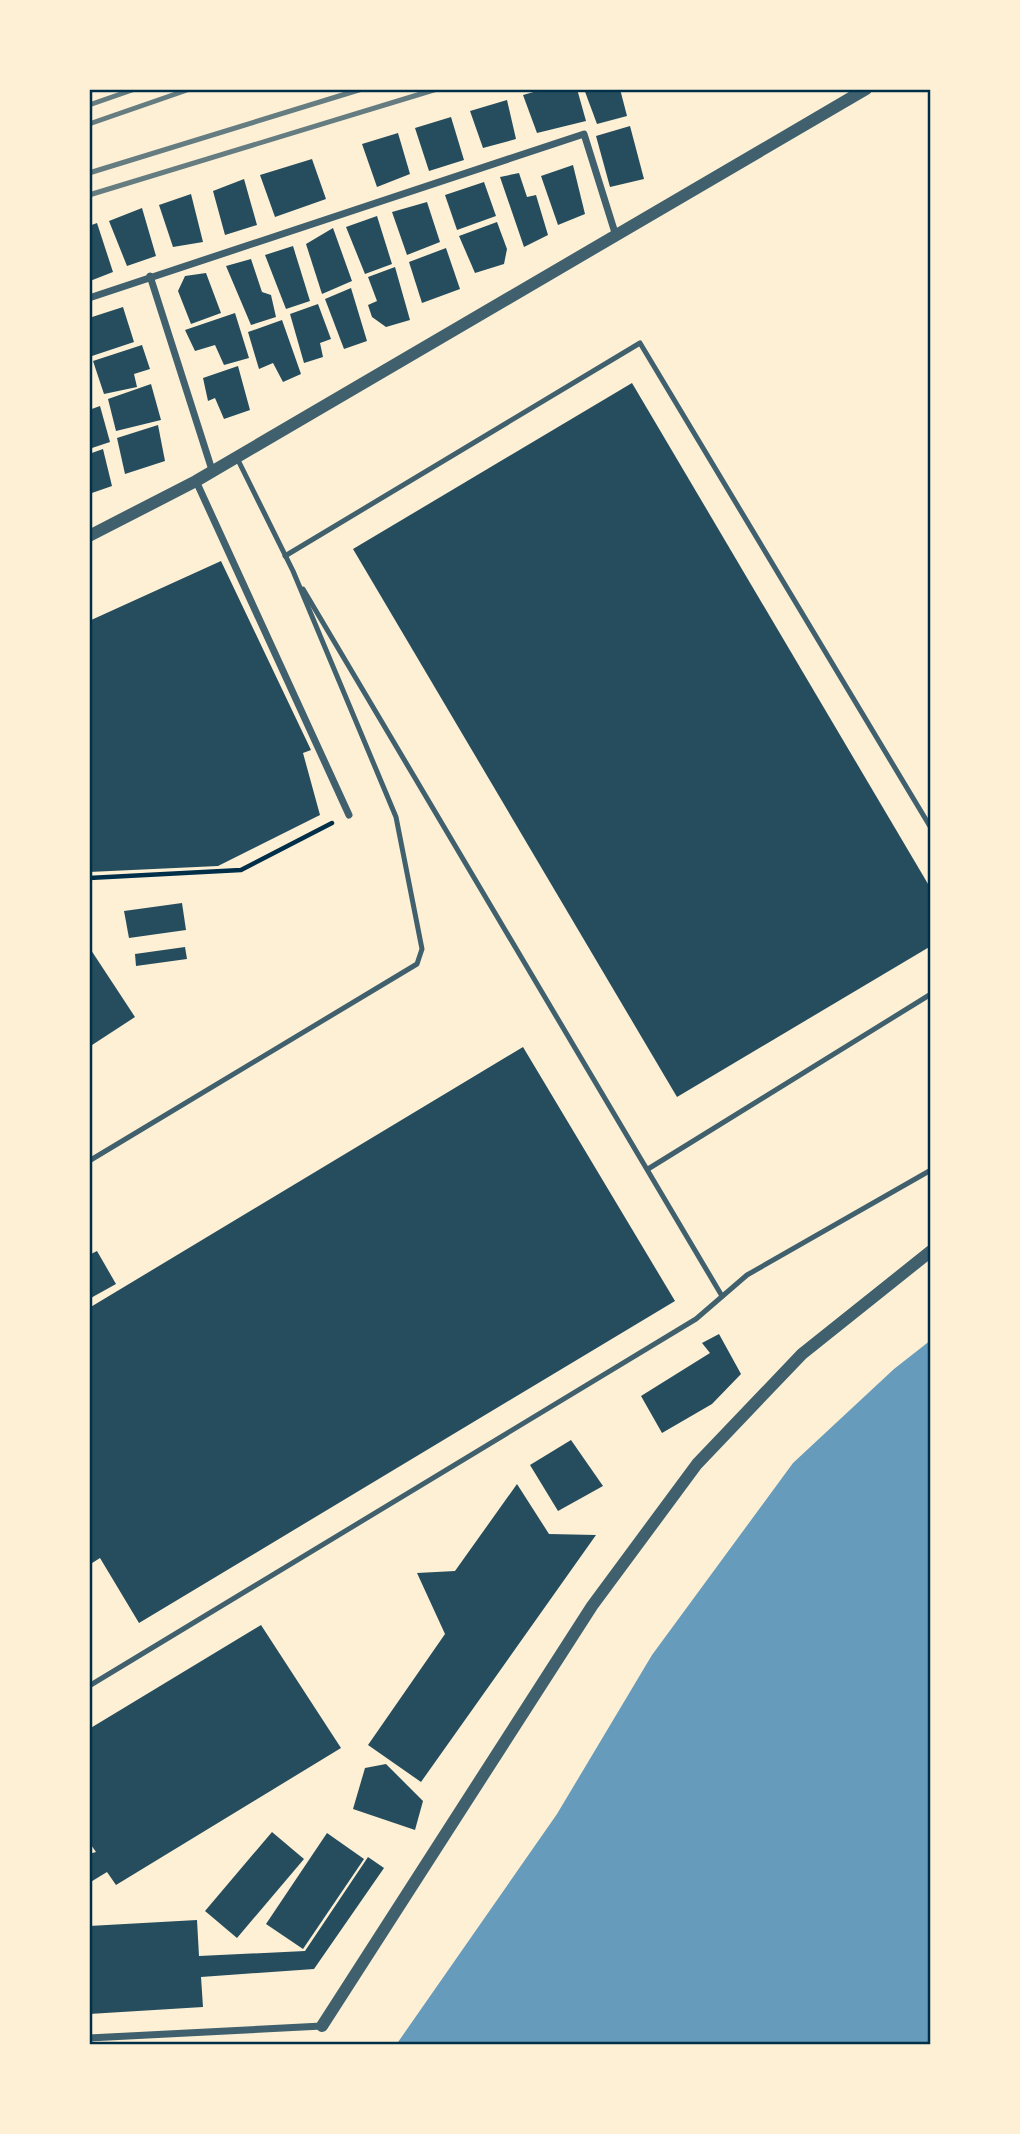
<svg xmlns="http://www.w3.org/2000/svg" width="1020" height="2134" viewBox="0 0 1020 2134" font-family="'Nunito Sans',sans-serif">
  <style>
    .water { fill: #669bbc }
    .building { fill: #264d5e }
    .lines { fill: none; stroke-linecap: round; stroke-linejoin: round }
    .path { stroke: #003049; stroke-width: 4.5 }
    .service { stroke: #3f606c; stroke-width: 5 }
    .minor { stroke: #3f606c; stroke-width: 7 }
    .tertiary { stroke: #3f606c; stroke-width: 12 }
    .rail { stroke: #657d81; stroke-width: 5 }
    .neatline { fill: none; stroke: #003049; stroke-width: 2.5 }
  </style>
  <rect width="100%" height="100%" fill="#fdf0d5"/>
  <!-- water -->
  <polygon class="water" points="931,1340 931,2045 396,2045 557,1814 652,1655 793,1463 894,1369"/>
  <!-- building -->
  <g class="building">
    <polygon points="544,89 577,89 586,121 537,133 523,95"/>
    <polygon points="584,89 620,89 627,116 597,124"/>
    <polygon points="507,100 516,139 483,148 470,111"/>
    <polygon points="451,117 464,160 429,171 415,128"/>
    <polygon points="630,126 644,179 610,187 596,136"/>
    <polygon points="398,133 410,174 377,187 362,144"/>
    <polygon points="312,159 326,199 275,217 260,175"/>
    <polygon points="573,165 585,214 558,225 541,176"/>
    <polygon points="519,173 527,197 536,195 548,235 524,247 500,177"/>
    <polygon points="244,179 257,225 225,235 213,191"/>
    <polygon points="484,182 496,216 457,230 445,195"/>
    <polygon points="191,194 203,242 173,247 159,205"/>
    <polygon points="427,202 440,242 407,255 392,212"/>
    <polygon points="142,208 156,256 127,266 109,221"/>
    <polygon points="377,216 392,264 365,274 346,227"/>
    <polygon points="497,222 507,249 504,264 475,273 459,236"/>
    <polygon points="97,223 113,272 90,281 89,226"/>
    <polygon points="333,228 352,281 322,294 306,244"/>
    <polygon points="293,246 310,301 286,309 265,255"/>
    <polygon points="446,248 460,289 422,303 409,262"/>
    <polygon points="251,259 262,292 271,295 276,317 251,325 226,266"/>
    <polygon points="395,267 410,320 386,327 372,317 368,305 377,301 368,277"/>
    <polygon points="206,273 221,313 191,324 178,291 185,276"/>
    <polygon points="351,288 367,341 344,349 325,299"/>
    <polygon points="318,304 331,339 320,343 323,357 304,363 290,314"/>
    <polygon points="123,307 134,342 92,356 89,318"/>
    <polygon points="235,313 249,358 224,365 215,345 195,351 185,330"/>
    <polygon points="282,320 301,374 283,382 273,363 259,369 248,332"/>
    <polygon points="142,345 150,369 134,374 137,387 104,394 93,361"/>
    <polygon points="238,366 250,410 224,419 215,398 208,401 203,378"/>
    <polygon points="632,383 931,889 931,946 677,1097 353,549"/>
    <polygon points="151,384 161,420 116,431 108,399"/>
    <polygon points="100,406 110,442 89,449 89,410"/>
    <polygon points="158,425 165,461 125,474 117,438"/>
    <polygon points="103,449 112,486 89,494 89,454"/>
    <polygon points="221,561 311,750 303,753 320,815 218,866 89,872 89,621"/>
    <polygon points="182,903 186,930 129,938 124,911"/>
    <polygon points="89,947 135,1017 89,1047"/>
    <polygon points="185,947 187,959 136,966 135,954"/>
    <polygon points="523,1047 675,1301 139,1623 100,1558 89,1565 89,1308"/>
    <polygon points="97,1251 116,1284 89,1299 89,1255"/>
    <polygon points="719,1334 741,1374 712,1404 662,1433 641,1396 710,1353 702,1343"/>
    <polygon points="571,1440 603,1486 558,1511 530,1465"/>
    <polygon points="517,1484 549,1534 596,1535 421,1782 368,1745 445,1634 417,1573 455,1571"/>
    <polygon points="261,1625 341,1748 116,1885 107,1872 89,1883 89,1854 96,1852 89,1842 89,1729"/>
    <polygon points="386,1764 423,1801 415,1830 353,1809 365,1768"/>
    <polygon points="272,1832 304,1859 237,1938 205,1911"/>
    <polygon points="327,1833 364,1859 303,1949 266,1924"/>
    <polygon points="368,1857 384,1868 314,1969 201,1977 203,2007 89,2014 89,1926 197,1920 199,1956 305,1951"/>
  </g>
  <g class="lines">
    <!-- path -->
    <polyline class="path" points="89,878 241,870 332,823"/>
    <!-- service -->
    <g class="service">
      <polyline points="285,556 640,343 931,828"/>
      <polyline points="303,589 722,1296"/>
      <polyline points="89,1161 417,964 422,949 396,817 293,571 237,458"/>
      <polyline points="648,1169 931,994"/>
      <polyline points="89,1686 696,1319 747,1275 931,1170"/>
    </g>
    <!-- minor -->
    <g class="minor">
      <polyline points="150,276 212,470"/>
      <polyline points="89,298 584,134 616,236"/>
      <polyline points="196,481 349,815"/>
      <polyline points="89,2038 322,2026"/>
    </g>
    <!-- tertiary -->
    <g class="tertiary">
      <polyline points="89,536 196,481 866,89"/>
      <polyline points="322,2026 592,1606 697,1464 802,1354 931,1251"/>
    </g>
    <!-- rail -->
    <g class="rail">
      <polyline points="89,105 135,89"/>
      <polyline points="89,124 190,89"/>
      <polyline points="89,173 362,89"/>
      <polyline points="89,195 437,89"/>
    </g>
  </g>
  <!-- border -->
  <rect width="1020" height="2134" fill="none" stroke="#fdf0d5" stroke-width="182"/>
  <rect x="91" y="91" width="838" height="1952" class="neatline"/>
</svg>
